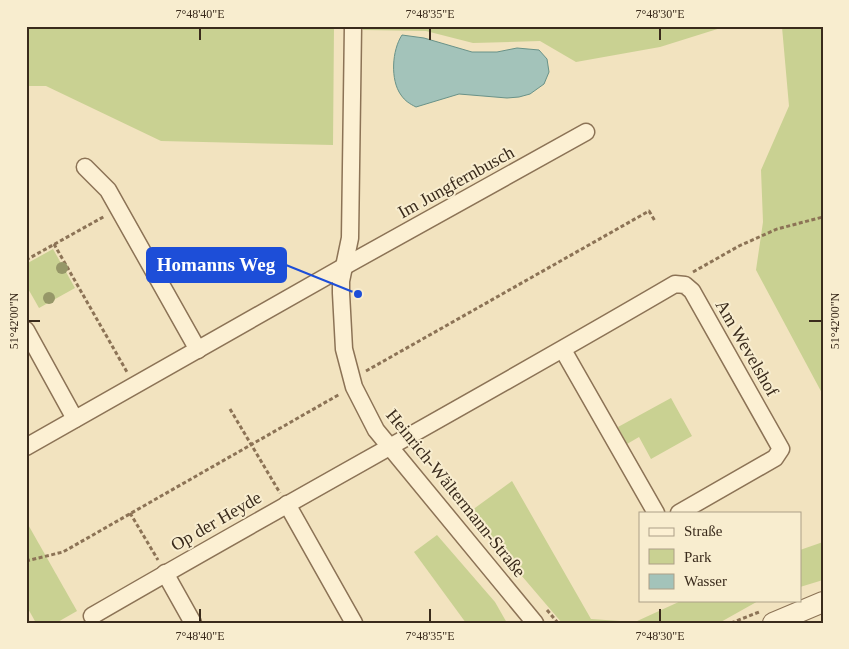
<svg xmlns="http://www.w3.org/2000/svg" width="849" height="649" viewBox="0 0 849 649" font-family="Georgia,serif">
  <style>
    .green { fill: #c9d192 }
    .water { fill: #a3c3ba; stroke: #699288 }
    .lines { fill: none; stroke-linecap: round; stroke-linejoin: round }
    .minor-casing { stroke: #8c7356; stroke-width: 19 }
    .tertiary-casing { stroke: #8c7356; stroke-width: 22 }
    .path { stroke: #8c7356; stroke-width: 3; stroke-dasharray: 4 2.5; stroke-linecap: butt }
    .minor { stroke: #fcf0d3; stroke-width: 16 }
    .tertiary { stroke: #fcf0d3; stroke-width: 20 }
    .tree { fill: #969768 }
    .ticks { fill: none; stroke: #3a2b1c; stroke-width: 2 }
    .labels { text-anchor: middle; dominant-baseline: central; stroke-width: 4; stroke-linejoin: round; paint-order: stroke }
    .street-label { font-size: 18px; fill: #3a2b1c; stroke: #f8edcf }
    .leader { fill: none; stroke: #1d4ed8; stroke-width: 2 }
    .callout-dot { fill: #1d4ed8; stroke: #f8edcf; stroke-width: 2 }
    .callout { fill: #1d4ed8; stroke: #1d4ed8; stroke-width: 2 }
    .callout-label { font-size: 19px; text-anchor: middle; font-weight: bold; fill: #fff }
    .neatline { fill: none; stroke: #3a2b1c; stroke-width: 2 }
    .ticks-label { font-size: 12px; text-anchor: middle; fill: #3a2b1c }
  </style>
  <rect width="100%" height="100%" fill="#f2e3bf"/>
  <!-- green -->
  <g class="green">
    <polygon points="26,26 334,26 333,145 161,141 46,86 26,86"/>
    <polygon points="363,26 727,26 660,47 576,62 540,41 473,43 426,31 363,30"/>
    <polygon points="780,26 823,26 823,395 756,270 763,222 761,170 789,106 782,27"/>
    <polygon points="53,249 75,288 39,308 26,285 26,264"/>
    <polygon points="671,398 692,436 651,459 639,437 627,444 618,427"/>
    <polygon points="512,481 591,619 635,622 683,600 760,600 719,623 562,623 468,513"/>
    <polygon points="26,521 77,611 56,623 36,623 26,605"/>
    <polygon points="437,535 495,602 507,623 466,623 414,552"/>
    <polygon points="823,542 823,580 800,587 800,550"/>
  </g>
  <!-- water -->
  <path class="water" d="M402,35L424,38L472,52H497L517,48L539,50L547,59L549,72L544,84L530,94L519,97L507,98L459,94L416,107C410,104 405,101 401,95C390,80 392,50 402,35Z"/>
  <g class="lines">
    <!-- minor casing -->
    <g class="minor-casing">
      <g id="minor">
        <polyline points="353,26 350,238 341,281 341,293 344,349 354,387 376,430 535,623"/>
        <polyline points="85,167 108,190 198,350"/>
        <polyline points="26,330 75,419"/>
        <polyline points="563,350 656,513"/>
        <polyline points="26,447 345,266 586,132"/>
        <polyline points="287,504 354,623"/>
        <polyline points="165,573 193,623"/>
        <path d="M92,616C285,504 482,397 675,284L685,285L692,291L781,449L775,458L679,513"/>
      </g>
    </g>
    <!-- tertiary casing -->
    <g class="tertiary-casing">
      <polyline id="tertiary" points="773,623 823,602"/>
    </g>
    <!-- path -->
    <g class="path">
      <polyline points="54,244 127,372"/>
      <polyline points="26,260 105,216"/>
      <polyline points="693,272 739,246 777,229 823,217"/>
      <polyline points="366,371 649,211 655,221"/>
      <polyline points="230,409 280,493"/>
      <polyline points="130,513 158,560"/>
      <polyline points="26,561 63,552 340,394"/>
      <polyline points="547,610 558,623"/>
      <polyline points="731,623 759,612"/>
    </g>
    <!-- minor -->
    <use href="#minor" class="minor"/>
    <!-- tertiary -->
    <use href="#tertiary" class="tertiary"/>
  </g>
  <!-- trees -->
  <g class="tree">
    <circle cx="62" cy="268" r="6"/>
    <circle cx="49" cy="298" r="6"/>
  </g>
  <!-- ticks -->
  <path class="ticks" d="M200,28V40M430,28V40M660,28V40M28,321H40M809,321H822M200,609V622M430,609V622M660,609V622"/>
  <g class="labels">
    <!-- street labels -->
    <g class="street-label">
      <text transform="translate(456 182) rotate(-29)">Im Jungfernbusch</text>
      <text transform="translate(747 348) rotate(60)">Am Wevelshof</text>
      <text transform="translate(456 493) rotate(51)">Heinrich-Wältermann-Straße</text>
      <text transform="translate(216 521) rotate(-30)">Op der Heyde</text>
    </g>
  </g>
  <!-- callouts -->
  <path class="leader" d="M358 294L286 265"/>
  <circle class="callout-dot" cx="358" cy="294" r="5"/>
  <rect class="callout" x="147" y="248" width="139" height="34" rx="5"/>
  <g class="callout-label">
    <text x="216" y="271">Homanns Weg</text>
  </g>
  <!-- border -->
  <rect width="849" height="649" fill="none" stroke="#f8edcf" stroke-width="55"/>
  <!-- legend -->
  <rect x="639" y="512" width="162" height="90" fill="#f8edcf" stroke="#ac9f87"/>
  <rect x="649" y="528" width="25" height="8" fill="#fcf0d3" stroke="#ac9f87"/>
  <text x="684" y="536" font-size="15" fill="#3a2b1c">Straße</text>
  <rect x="649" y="549" width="25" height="15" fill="#c9d192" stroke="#ac9f87"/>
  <text x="684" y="562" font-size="15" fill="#3a2b1c">Park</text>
  <rect x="649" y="574" width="25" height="15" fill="#a3c3ba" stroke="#ac9f87"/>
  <text x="684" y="586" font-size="15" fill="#3a2b1c">Wasser</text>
  <rect x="28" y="28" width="794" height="594" class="neatline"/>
  <g class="ticks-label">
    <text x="200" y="18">7°48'40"E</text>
    <text x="430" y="18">7°48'35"E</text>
    <text x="660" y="18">7°48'30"E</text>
    <text transform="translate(835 321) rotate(-90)" y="4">51°42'00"N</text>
    <text transform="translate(14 321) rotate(-90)" y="4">51°42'00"N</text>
    <text x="200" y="640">7°48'40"E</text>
    <text x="430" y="640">7°48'35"E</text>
    <text x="660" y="640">7°48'30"E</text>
  </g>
</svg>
